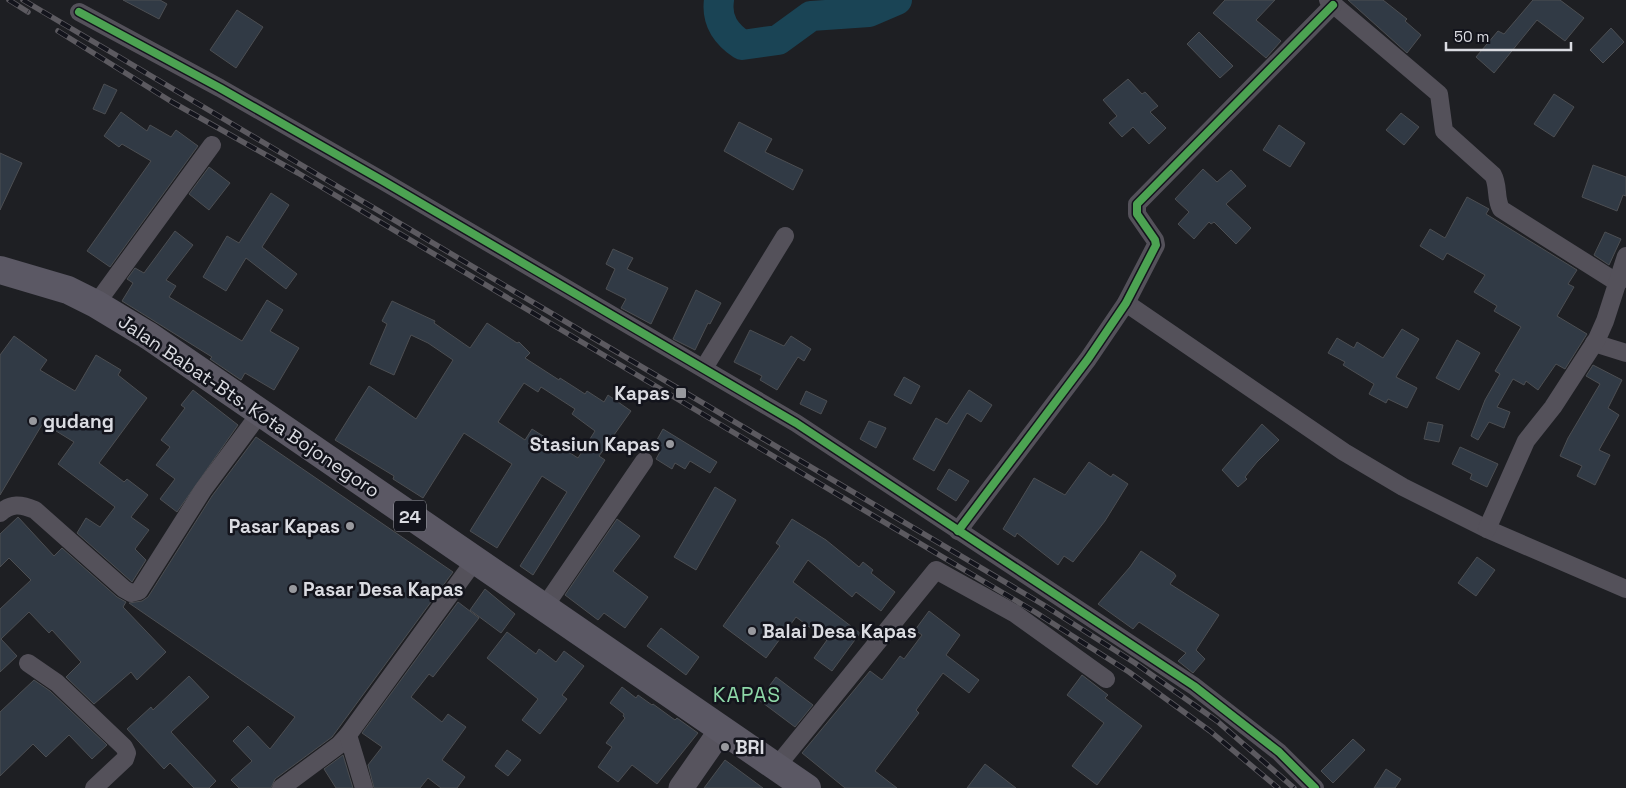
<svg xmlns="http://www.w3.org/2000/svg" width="1626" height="788" viewBox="0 0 1626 788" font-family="'Space Grotesk',sans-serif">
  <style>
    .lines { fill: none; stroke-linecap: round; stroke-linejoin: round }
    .river { stroke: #1a4455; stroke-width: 30 }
    .building { fill: #313a45; stroke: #4c4e52; fill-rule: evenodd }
    .street { stroke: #54515a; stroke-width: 18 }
    .secondary { stroke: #57545e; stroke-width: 25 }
    .highway { stroke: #5b5864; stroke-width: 28 }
    .rail-casing { stroke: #5c5a60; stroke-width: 5.5 }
    .rail { stroke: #13141c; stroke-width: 4; stroke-dasharray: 11; stroke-linecap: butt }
    .cycleway-casing { stroke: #13141c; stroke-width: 11 }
    .cycleway { stroke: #4ca352; stroke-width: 8 }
    .poi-dot { fill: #98999e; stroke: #13141c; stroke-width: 2 }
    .labels { text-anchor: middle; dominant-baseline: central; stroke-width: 5; stroke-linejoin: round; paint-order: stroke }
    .shield { fill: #13141c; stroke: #9e9fa6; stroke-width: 1 }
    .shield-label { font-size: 18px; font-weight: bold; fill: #dadbe1 }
    .poi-label { font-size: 19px; font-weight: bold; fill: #dadbe1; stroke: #13141c; text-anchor: start }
    .street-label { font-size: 19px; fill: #dadbe1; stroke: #13141c }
    .quarter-label { font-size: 21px; letter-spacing: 1px; fill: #8ed8a8; stroke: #13141c }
  </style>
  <rect width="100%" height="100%" fill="#1e1f23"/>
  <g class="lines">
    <!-- river -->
    <path class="river" d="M719,0C716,21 726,34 742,45L778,40L811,16L869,12L897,0"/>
  </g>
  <!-- building -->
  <g class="building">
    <polygon points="123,0 160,0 167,4 159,19"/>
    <polygon points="1225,0 1275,0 1256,20 1281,41 1266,58 1213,13"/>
    <polygon points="1348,0 1383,0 1407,19 1405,21 1421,35 1407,53"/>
    <polygon points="1533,0 1560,0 1584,18 1565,41 1537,20 1494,73 1476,57 1498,31 1504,34"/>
    <polygon points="237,10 263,27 236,68 210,50"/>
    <polygon points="1611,28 1624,42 1603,63 1590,50"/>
    <polygon points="1199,32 1233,66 1220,78 1187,44"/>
    <polygon points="1128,79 1142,94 1145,92 1158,106 1150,112 1166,128 1149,144 1133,127 1122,137 1109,123 1117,116 1103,100"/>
    <polygon points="104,84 117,90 105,114 93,109"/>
    <polygon points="1554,94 1574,107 1554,137 1534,124"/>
    <polygon points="121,112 147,131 150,125 171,137 176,130 198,146 110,267 87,251 151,161 122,144 119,147 104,136"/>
    <polygon points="1401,113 1419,127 1404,145 1386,130"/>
    <polygon points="739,122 772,139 765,152 803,170 793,190 724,151"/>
    <polygon points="1279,125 1305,143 1290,167 1263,150"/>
    <polygon points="0,153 22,163 0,210"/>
    <polygon points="1593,165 1626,177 1626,196 1623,195 1617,211 1582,197"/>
    <polygon points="209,167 230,183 209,210 189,194"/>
    <polygon points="1203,169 1217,182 1231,170 1246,186 1226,204 1251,228 1236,244 1214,222 1211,224 1209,222 1194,239 1178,224 1189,212 1175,199"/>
    <polygon points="271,193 289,205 262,247 297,274 286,289 246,258 226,291 203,277 227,236 239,243"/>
    <polygon points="1467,197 1489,209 1486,214 1577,270 1568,284 1574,287 1557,316 1587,334 1565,369 1556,364 1538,390 1526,381 1524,385 1513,379 1497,407 1510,412 1504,428 1489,422 1478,440 1471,436 1485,400 1500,374 1495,371 1521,327 1494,311 1497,306 1474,292 1485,275 1447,253 1443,260 1420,246 1430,229 1445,238"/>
    <polygon points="175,231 193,245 166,280 176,286 169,297 242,341 267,300 283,310 270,331 299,348 274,390 245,373 241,380 210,359 212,357 122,301 133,283 127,279 135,268 144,273"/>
    <polygon points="1605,232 1621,239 1609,265 1594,255"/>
    <polygon points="613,249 633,258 627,269 668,288 651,324 621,308 626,299 606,289 615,269 606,264"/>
    <polygon points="696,290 721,303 710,324 708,323 695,350 673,339"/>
    <path d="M392,301L435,321L434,323L470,348L487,323L517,343L519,342L530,353L525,358L559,380L560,378L585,394L587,391L604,402L608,395L631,411L599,456L605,460L533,575L520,566L567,492L542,476L497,548L470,531L512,464L464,433L423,498L393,479L394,476L335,440L369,386L416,419L453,360L428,343L411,335L394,375L370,364L387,324L382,321ZM524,383L538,392L541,387L575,409L572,414L595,431L578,458L532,429L525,440L498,422Z"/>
    <polygon points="1402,329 1419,339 1396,377 1417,388 1407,408 1388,399 1386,403 1369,394 1374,384 1343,365 1345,362 1328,353 1337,338 1354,348 1357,342 1383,358"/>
    <polygon points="750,330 784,346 791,336 811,349 804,361 798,357 777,390 760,380 762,376 734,362"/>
    <polygon points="14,336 47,360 40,370 75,391 96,355 121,370 118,375 147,398 99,463 124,482 127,479 148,495 131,517 149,530 135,549 146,560 132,582 77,533 86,518 100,527 115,507 58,464 74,442 43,423 0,495 0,355"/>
    <polygon points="1457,340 1480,353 1459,390 1436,378"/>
    <polygon points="1593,365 1622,380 1608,408 1619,415 1599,450 1610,455 1595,485 1577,476 1582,466 1560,456 1568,438 1600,384 1586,376"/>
    <polygon points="904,377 920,386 911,404 894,395"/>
    <polygon points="193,390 238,425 177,512 160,499 175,479 156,465 170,447 161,440 185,408 181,405"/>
    <polygon points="969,390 992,405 981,422 967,413 934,471 913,459 936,418 947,424"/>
    <polygon points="806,391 827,401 821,414 800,404"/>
    <polygon points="869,421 886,428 876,448 860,439"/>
    <polygon points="1428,422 1443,425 1439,442 1424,439"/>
    <polygon points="1262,424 1279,440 1257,462 1245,477 1247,479 1238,487 1222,470"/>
    <polygon points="663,429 717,462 710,473 690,461 685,469 675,463 672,469 656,459 660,452 653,447"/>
    <polygon points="256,437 453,572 332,737 275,779 271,788 239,788 231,780 252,761 233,741 248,726 270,749 295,717 129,603 142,601 148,597 212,496"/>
    <polygon points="1460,447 1498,464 1487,487 1470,479 1472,474 1452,464"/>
    <polygon points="1089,462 1111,477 1113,474 1128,484 1105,521 1073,562 1064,556 1058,565 1017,533 1015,537 1003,529 1034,478 1065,495"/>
    <polygon points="949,469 969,481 956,501 937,489"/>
    <polygon points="715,487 736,500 696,570 674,557"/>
    <polygon points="18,517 54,556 62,548 117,597 126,602 123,607 166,652 137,680 131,672 94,704 66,677 81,662 52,630 49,633 29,612 1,639 17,656 0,672 0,609 31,580 9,558 0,567 0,534"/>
    <polygon points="617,519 640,536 613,571 648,597 625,628 604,613 598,620 565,595"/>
    <polygon points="792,519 826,540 859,567 863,562 873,570 871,573 895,592 881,611 856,592 852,597 808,560 793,582 860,633 832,671 814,658 827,640 796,617 766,658 723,626 780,546 776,543"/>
    <polygon points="1141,551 1174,573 1176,576 1170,584 1219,615 1196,650 1205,659 1193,673 1178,661 1186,653 1139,622 1133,629 1098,604 1130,567"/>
    <polygon points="1477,557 1495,570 1476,596 1458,583"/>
    <polygon points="485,589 515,614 501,633 470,610"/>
    <polygon points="458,602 479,618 433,677 429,674 411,697 442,722 448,714 466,727 442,760 465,777 457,788 441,788 428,778 420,788 374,788 368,765 382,747 362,733"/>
    <polygon points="929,611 960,635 946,655 979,680 969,693 943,673 916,710 919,713 875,771 897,788 845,788 802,753 870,671 882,680 900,656 904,659 922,635 915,630"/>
    <polygon points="661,628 699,657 686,675 647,646"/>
    <polygon points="507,632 536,654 539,649 556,662 564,651 584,666 562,695 567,699 540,734 522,720 538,699 487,658"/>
    <polygon points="1082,675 1108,695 1105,698 1142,726 1097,785 1072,766 1104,723 1067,695"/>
    <polygon points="189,676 209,697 171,732 216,781 209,788 194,788 170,763 164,769 127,729 151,707 153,710"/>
    <polygon points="776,677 813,705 795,727 759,700"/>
    <polygon points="34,680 50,691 107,745 92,759 69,735 46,757 33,744 0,776 0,712"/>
    <polygon points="622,687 636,698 638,695 652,705 653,704 675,720 677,718 698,733 657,784 632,765 618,782 598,767 612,747 606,743 625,718 623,716 624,714 610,703"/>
    <polygon points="1353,739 1365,750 1333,783 1321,771"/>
    <polygon points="507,750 521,760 508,776 495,766"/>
    <polygon points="343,755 353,788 336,788 324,769"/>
    <polygon points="725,760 763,788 704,788"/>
    <polygon points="985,764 1016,788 967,788"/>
    <polygon points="1386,769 1401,779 1395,788 1374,788"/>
  </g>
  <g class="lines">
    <!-- street -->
    <g class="street">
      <path d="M1328,0L1439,94L1444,131L1493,175C1499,186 1495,198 1501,209L1618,283"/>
      <polyline points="79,12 220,88 383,181 796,423 1194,686 1279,752 1315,788"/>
      <polyline points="1126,303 1344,452 1403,487 1487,529 1626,589"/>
      <polyline points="96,304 212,145"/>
      <polyline points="1594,343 1626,353"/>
      <polyline points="704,368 785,236"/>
      <path d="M0,513C11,503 21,504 35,510L124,589L131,593L139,591L203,490L260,413"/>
      <polyline points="1487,529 1526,441 1553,407 1597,339 1605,321 1626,256"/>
      <polyline points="958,531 1088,359 1126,303 1156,245 1155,240 1137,214 1137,204 1333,5"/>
      <polyline points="545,606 644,461"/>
      <polyline points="28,663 57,683 124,747 127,753 125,759 94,788"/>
      <polyline points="777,766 936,570 1014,613 1106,679"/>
      <polyline points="281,788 339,745 348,735"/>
      <polyline points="364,788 348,735 475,560"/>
    </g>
    <!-- secondary -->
    <polyline class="secondary" points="681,788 722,729"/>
    <!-- highway -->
    <polyline class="highway" points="0,270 68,290 96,304 149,336 807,788"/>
    <!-- rail casing -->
    <g class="rail-casing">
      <g id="rail">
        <polyline points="9,0 28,12"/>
        <polyline points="23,0 1042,604 1135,663 1217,721 1294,788"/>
        <polyline points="58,31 172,102 298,173 1035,612 1129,672 1210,731 1278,788"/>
      </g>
    </g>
    <!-- rail -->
    <use href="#rail" class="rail"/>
    <!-- cycleway casing -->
    <g class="cycleway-casing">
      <g id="cycleway">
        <polyline points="79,12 220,88 383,181 796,423 1194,686 1279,752 1315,788"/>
        <polyline points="958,531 1088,359 1126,303 1156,245 1155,240 1137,214 1137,204 1333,5"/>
      </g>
    </g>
    <!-- cycleway -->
    <use href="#cycleway" class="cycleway"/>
  </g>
  <!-- markers -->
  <g class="poi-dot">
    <rect x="675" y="387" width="12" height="12" rx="2.5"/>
    <circle cx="33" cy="421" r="5"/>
    <circle cx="670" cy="444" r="5"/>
    <circle cx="350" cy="526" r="5"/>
    <circle cx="293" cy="589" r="5"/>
    <circle cx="752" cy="631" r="5"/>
    <circle cx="725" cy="747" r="5"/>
  </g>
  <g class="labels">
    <!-- shield labels -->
    <rect class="shield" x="394" y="500.5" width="32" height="31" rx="4"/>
    <g class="shield-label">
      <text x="410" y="516">24</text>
    </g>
    <!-- poi labels -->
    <g class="poi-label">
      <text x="670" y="393" text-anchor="end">Kapas</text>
      <text x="43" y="421">gudang</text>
      <text x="660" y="444" text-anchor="end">Stasiun Kapas</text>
      <text x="340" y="526" text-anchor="end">Pasar Kapas</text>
      <text x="303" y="589">Pasar Desa Kapas</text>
      <text x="762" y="631">Balai Desa Kapas</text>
      <text x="735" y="747">BRI</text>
    </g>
    <!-- street labels -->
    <g class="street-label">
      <text transform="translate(249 406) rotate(34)">Jalan Babat-Bts. Kota Bojonegoro</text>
    </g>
    <!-- quarter labels -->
    <g class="quarter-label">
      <text x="747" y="694">KAPAS</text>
    </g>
  </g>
  <!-- scale -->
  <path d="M1446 42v8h125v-8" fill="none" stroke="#dadbe1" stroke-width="2.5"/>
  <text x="1454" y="42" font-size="15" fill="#dadbe1" stroke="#13141c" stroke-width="4" paint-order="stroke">50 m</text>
</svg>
